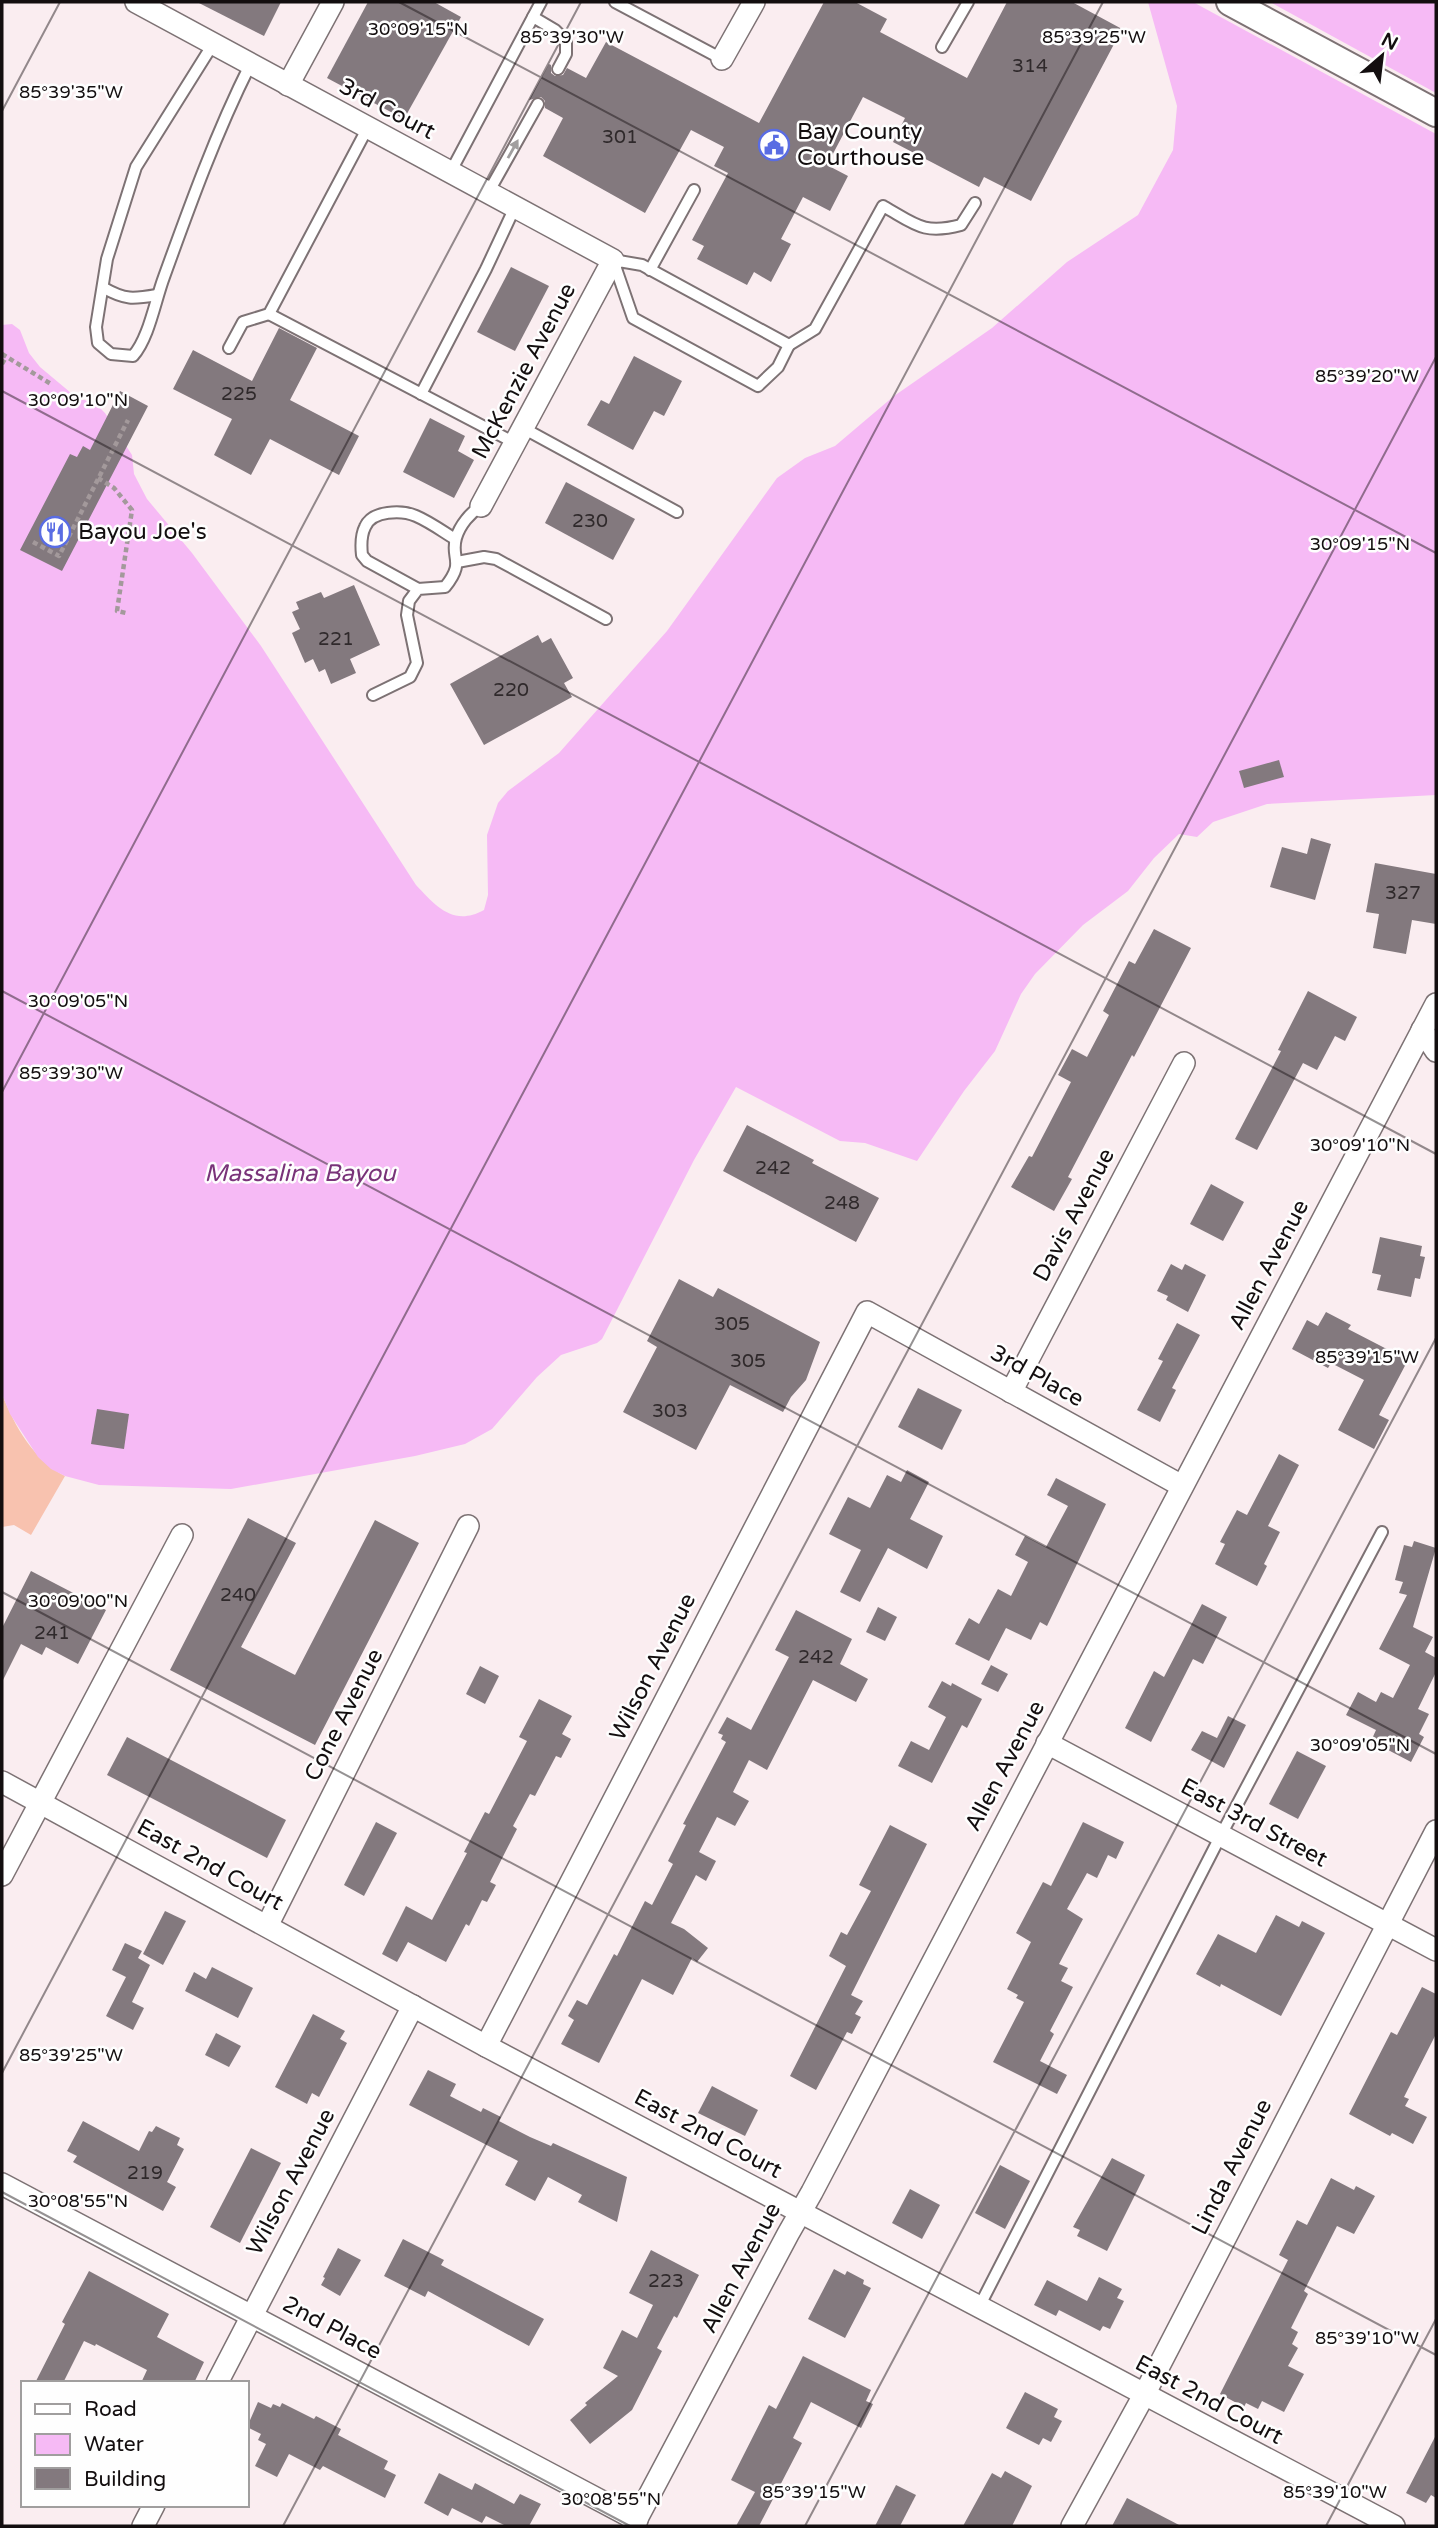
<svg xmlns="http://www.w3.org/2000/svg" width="1438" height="2528" viewBox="0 0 1438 2528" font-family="'Varela Round',sans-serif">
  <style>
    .green { fill: #f8c2af }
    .water { fill: #f6baf5 }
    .pier { fill: #faedf0 }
    .building { fill: #83797e }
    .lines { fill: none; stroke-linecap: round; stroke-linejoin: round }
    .service-casing { stroke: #7d7274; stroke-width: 14 }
    .minor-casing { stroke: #7d7274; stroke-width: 24 }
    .tertiary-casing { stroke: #7d7274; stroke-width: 30 }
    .path { stroke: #a3999b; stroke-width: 4.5; stroke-dasharray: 5 3.5; stroke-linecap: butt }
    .service { stroke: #fff; stroke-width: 10 }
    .minor { stroke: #fff; stroke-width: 21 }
    .tertiary { stroke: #fff; stroke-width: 26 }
    .oneway { fill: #a19f9f }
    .ticks { fill: none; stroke: #130e0f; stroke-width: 2; stroke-opacity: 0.45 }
    .labels { text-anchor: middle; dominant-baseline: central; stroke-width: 5; stroke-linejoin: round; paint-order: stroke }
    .number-label { font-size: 19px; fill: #2f292b }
    .street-label { font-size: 23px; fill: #130e0f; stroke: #fefefe }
    .poi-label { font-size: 23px; fill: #130e0f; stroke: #fefefe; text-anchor: start }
    .water-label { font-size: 24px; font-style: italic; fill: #793379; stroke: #fefefe }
    .ticks-label { font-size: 18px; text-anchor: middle; fill: #130e0f; stroke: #fefefe; stroke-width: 5; stroke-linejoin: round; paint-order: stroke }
  </style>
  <rect width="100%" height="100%" fill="#faedf0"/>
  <!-- green -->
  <path class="green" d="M2,1394C15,1427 33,1459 65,1476L31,1535L14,1525L2,1527Z"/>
  <!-- water -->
  <path class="water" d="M1148,2H1436V795L1267,804L1213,822L1197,837L1179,834L1154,858L1128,891L1083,925L1035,974L1021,994L995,1051L964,1091L917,1161L865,1143L840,1141L736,1087L694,1160L602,1339L597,1343L561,1355L537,1377L492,1429L465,1444L415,1456L231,1489L99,1485L65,1476L51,1469L38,1457L10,1414L2,1394V325L12,324L20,330L29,353L40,367L77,398L95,403L105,413L132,455L134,474L147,499L192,553L261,646L416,885C436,906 453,927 484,910L488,895L487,835L498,803L508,791L559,753L667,631L777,478L805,458L835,446L894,396L992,328L1067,262L1138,215L1173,150L1177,106Z"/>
  <!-- pier -->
  <polygon class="pier" points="1193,2 1270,2 1436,93 1436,134"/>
  <!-- building -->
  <g class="building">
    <polygon points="197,2 281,2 264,36"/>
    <polygon points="368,2 434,2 461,17 404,119 327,78"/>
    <polygon points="824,2 855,2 887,19 880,32 967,78 1007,2 1072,2 1122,29 1031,201 984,177 979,187 893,142 905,118 863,97 827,165 848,176 830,211 803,197 781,239 791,244 771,282 754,272 747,285 697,259 704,246 692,240 728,173 714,166 724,147 691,130 645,213 543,156 563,118 545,108 545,101 541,97 529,100 549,64 551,65 551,73 555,76 563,75 567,68 586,78 606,42 759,123"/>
    <polygon points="511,267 549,286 515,351 477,332"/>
    <polygon points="279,328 317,348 290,400 359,436 339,475 270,439 251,475 214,455 232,419 173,389 193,350 252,381"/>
    <polygon points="634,356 682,381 664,416 654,411 633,450 587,425 601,400 609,404"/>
    <polygon points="120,391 148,406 62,571 20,550 70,454 77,457 83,446 90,450"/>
    <polygon points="430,418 465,436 458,451 474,460 454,498 403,472"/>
    <polygon points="566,482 635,519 613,560 545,523"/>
    <polygon points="354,585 380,645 350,659 356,673 331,684 325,669 319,672 313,659 305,663 292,633 300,629 292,612 299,609 296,602 321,592 324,598"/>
    <polygon points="538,635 542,643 551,638 573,678 564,683 572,697 484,745 450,684"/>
    <polygon points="1279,760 1284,777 1244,788 1239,771"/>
    <polygon points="1311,838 1331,844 1315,900 1270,887 1282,847 1307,854"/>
    <polygon points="1375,863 1436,874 1436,924 1412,920 1406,954 1373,948 1379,914 1366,912"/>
    <polygon points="1154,929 1191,948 1134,1057 1132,1055 1068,1177 1072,1179 1054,1211 1011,1187 1029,1156 1032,1157 1071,1082 1058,1075 1072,1049 1087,1057 1109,1015 1103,1011 1129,961 1135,964"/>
    <polygon points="1308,991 1357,1017 1345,1041 1335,1036 1317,1070 1303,1063 1257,1150 1235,1139 1281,1051 1278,1050"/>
    <polygon points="747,1125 814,1160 812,1163 879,1198 856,1242 723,1171"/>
    <polygon points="1211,1184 1244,1202 1223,1241 1190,1224"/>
    <polygon points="1380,1237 1422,1246 1420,1256 1425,1257 1420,1279 1415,1278 1411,1297 1377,1290 1381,1275 1372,1273"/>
    <polygon points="1171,1264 1182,1270 1185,1264 1206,1275 1188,1312 1166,1300 1168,1296 1157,1291"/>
    <polygon points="679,1279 713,1297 718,1288 820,1342 806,1380 791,1397 783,1412 730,1385 696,1450 623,1412 657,1347 647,1341"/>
    <polygon points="1326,1312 1351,1325 1348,1329 1408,1360 1379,1415 1389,1420 1374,1449 1338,1430 1364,1380 1331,1363 1328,1368 1292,1349 1307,1320 1318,1326"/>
    <polygon points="1177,1323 1200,1335 1172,1388 1176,1390 1160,1422 1137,1410 1163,1361 1158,1359"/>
    <polygon points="918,1388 962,1410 942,1450 898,1427"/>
    <polygon points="97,1409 129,1414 124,1449 91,1444"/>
    <polygon points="1279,1454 1299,1465 1268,1526 1280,1532 1264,1564 1267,1566 1257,1586 1215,1564 1225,1544 1220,1542 1237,1510 1247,1515"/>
    <polygon points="907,1470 929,1482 910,1519 943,1536 927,1569 888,1548 860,1602 840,1592 861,1550 829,1534 848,1497 870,1508 887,1475 901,1482"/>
    <polygon points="1056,1478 1106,1504 1047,1626 1040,1622 1031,1640 1006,1628 989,1661 955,1644 969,1618 979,1624 998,1589 1011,1596 1028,1562 1015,1555 1025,1536 1046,1547 1068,1506 1047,1495"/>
    <polygon points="248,1518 296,1543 241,1647 295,1675 375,1520 419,1543 315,1745 170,1670"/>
    <polygon points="1414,1541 1436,1548 1413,1627 1433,1637 1425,1652 1436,1658 1436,1672 1418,1709 1429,1714 1419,1734 1424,1737 1411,1762 1371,1741 1376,1730 1346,1715 1358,1692 1376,1702 1381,1692 1393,1698 1410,1665 1379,1649 1407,1595 1399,1593 1403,1582 1395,1580 1404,1545 1412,1547"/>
    <polygon points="31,1571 106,1610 78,1664 46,1647 42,1655 21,1644 2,1682 2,1628"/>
    <polygon points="1202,1604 1227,1617 1203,1664 1193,1659 1151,1742 1125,1728 1154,1671 1164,1677"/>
    <polygon points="878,1607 897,1617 885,1641 866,1632"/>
    <polygon points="796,1610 852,1639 840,1664 868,1679 856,1702 813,1680 767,1770 749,1760 733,1792 749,1801 735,1826 717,1817 699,1852 716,1861 706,1881 696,1875 671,1923 684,1929 708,1948 697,1962 692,1958 673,1995 642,1979 599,2063 561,2044 574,2020 568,2016 577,2000 587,2005 614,1954 617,1956 645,1901 652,1905 673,1864 668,1861 686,1825 683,1824 726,1742 721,1739 723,1735 718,1733 727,1717 751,1730 789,1657 775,1650"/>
    <polygon points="991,1665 1008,1674 998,1692 981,1684"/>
    <polygon points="480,1666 499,1676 485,1704 466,1694"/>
    <polygon points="942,1681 951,1686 952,1683 982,1699 967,1728 962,1725 932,1783 898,1766 911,1741 929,1750 946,1717 928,1707"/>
    <polygon points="539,1699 572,1716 562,1734 571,1739 561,1758 556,1756 535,1796 530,1794 513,1826 517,1829 490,1882 496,1885 487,1902 482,1900 469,1926 466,1924 446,1962 408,1942 397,1962 382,1954 406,1906 432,1920 467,1853 464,1852 485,1812 489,1814 527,1741 519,1737"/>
    <polygon points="1228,1716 1246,1725 1224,1768 1191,1750 1202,1731 1217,1738"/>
    <polygon points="127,1737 286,1820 267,1858 107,1775"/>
    <polygon points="1297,1751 1326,1766 1298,1819 1269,1804"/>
    <polygon points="376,1822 397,1833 364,1896 344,1885"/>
    <polygon points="1083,1822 1124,1842 1116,1859 1108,1855 1097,1878 1087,1873 1067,1909 1083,1919 1059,1964 1068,1968 1061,1981 1073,1987 1050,2031 1054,2034 1040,2061 1067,2075 1057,2094 993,2062 1024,2002 1016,1998 1018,1995 1007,1989 1031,1942 1016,1933 1043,1882 1051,1886"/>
    <polygon points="890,1825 927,1844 851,1995 863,2001 855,2014 861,2017 852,2034 847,2032 816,2090 790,2076 846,1966 829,1956 841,1932 847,1935 871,1891 859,1885"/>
    <polygon points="165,1911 186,1921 163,1965 143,1954"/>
    <polygon points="1276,1915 1299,1927 1302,1921 1325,1933 1281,2016 1221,1984 1220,1987 1196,1974 1218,1934 1256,1953"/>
    <polygon points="125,1943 142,1951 138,1958 150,1965 132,2002 144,2008 133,2030 106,2016 126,1977 112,1970"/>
    <polygon points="212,1967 253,1988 238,2018 185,1991 194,1972 206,1979"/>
    <polygon points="1422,1987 1436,1994 1436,2034 1404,2097 1409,2099 1405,2106 1427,2117 1413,2144 1392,2133 1390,2136 1349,2114 1391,2032 1397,2035"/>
    <polygon points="313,2014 345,2031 340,2039 347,2043 319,2097 312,2093 307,2104 275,2087"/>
    <polygon points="216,2033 241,2046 229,2067 205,2055"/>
    <polygon points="428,2070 456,2084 450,2096 481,2112 483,2108 501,2117 499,2121 530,2137 551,2146 553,2143 627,2177 617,2222 578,2202 582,2195 548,2177 535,2201 505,2185 518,2161 409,2105"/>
    <polygon points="712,2086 758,2110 745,2136 698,2113"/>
    <polygon points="83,2121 139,2151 149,2131 152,2132 156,2126 180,2138 177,2145 184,2149 167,2182 176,2187 163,2211 73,2162 77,2156 67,2151"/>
    <polygon points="251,2148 281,2163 240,2243 210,2227"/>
    <polygon points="1112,2158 1145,2175 1107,2251 1077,2236 1080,2230 1073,2227"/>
    <polygon points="1000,2165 1030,2181 1005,2229 975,2213"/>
    <polygon points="1331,2178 1354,2190 1356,2186 1375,2196 1354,2234 1337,2226 1304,2291 1308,2294 1291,2328 1298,2332 1292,2344 1298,2348 1288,2366 1304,2374 1284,2412 1262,2401 1258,2409 1246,2403 1244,2407 1220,2394 1288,2260 1279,2255 1297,2220 1307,2225"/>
    <polygon points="910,2189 940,2205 922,2239 892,2223"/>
    <polygon points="403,2239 444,2260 441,2265 544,2319 529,2346 428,2291 425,2297 384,2276"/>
    <polygon points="338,2248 361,2260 340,2296 321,2285 325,2278 323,2277"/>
    <polygon points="651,2250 699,2275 677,2318 674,2316 657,2348 662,2351 632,2410 590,2444 570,2420 587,2405 585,2403 618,2376 603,2368 622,2330 637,2338 653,2305 629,2293"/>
    <polygon points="834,2269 845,2275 847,2271 864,2280 863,2284 871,2288 845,2338 808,2319"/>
    <polygon points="89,2271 169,2314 157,2337 204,2362 194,2383 141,2383 147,2370 96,2344 95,2346 84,2341 63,2383 35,2383 65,2324 62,2322"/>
    <polygon points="1099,2277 1122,2289 1117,2298 1124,2301 1110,2329 1103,2326 1100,2331 1059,2310 1056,2316 1034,2305 1047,2280 1087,2301"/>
    <polygon points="803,2356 871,2390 866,2401 873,2404 861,2428 811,2402 793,2438 802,2443 759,2526 736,2526 755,2492 731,2480 769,2405 776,2409"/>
    <polygon points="1025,2392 1058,2409 1054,2417 1062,2421 1051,2442 1043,2438 1039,2445 1006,2428"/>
    <polygon points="258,2402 271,2408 273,2404 280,2407 282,2403 314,2419 316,2416 341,2429 338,2435 388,2461 384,2469 396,2475 385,2498 323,2466 320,2470 289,2454 277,2477 255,2466 266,2444 258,2440 261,2434 247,2427"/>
    <polygon points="1436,2435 1436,2498 1431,2495 1426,2503 1406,2493"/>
    <polygon points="1005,2471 1032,2486 1012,2526 963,2526 992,2473 1001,2478"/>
    <polygon points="439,2473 472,2490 475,2483 514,2504 520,2494 541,2504 529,2526 506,2526 486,2516 482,2523 452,2508 448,2516 424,2503"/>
    <polygon points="896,2485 916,2495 900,2526 875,2526"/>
    <polygon points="1127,2498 1181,2526 1112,2526"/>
  </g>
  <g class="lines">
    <!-- service casing -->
    <g class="service-casing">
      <g id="service">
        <polyline points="615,2 722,59"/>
        <polyline points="533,17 555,30 566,41 566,54 558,69"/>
        <path d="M213,44L136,167L107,259L96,327L98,343L111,354L133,356C149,338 155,301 164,277C190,205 216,133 250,65"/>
        <polyline points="942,47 968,2"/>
        <polyline points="450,173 541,2"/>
        <polyline points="488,193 538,104"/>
        <polygon points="613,260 642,265 789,345 778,367 758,386 633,318"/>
        <polyline points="650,270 694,190"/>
        <path d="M104,288C125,300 133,299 157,295"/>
        <polyline points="269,314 515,443"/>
        <path d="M789,345L815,329L883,206C915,224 923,235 961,225L975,203"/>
        <polyline points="229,348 243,322 269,314 367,129"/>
        <polyline points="421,394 486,269 515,207"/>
        <polyline points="523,428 677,512"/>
        <polyline points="457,562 484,557 496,559 606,619"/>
        <path d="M418,589L367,561L362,555C361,546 361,535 365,527C372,510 402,510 416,516C430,522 442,531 455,539"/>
        <path d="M373,695L410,677L417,663L407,615L409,601L418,589L445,587C466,561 450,559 456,538C460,525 470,513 481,506"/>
        <polyline points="979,2307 1221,1835 1382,1532"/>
      </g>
    </g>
    <!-- minor casing -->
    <g class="minor-casing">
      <g id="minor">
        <polyline points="136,2 613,260 481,506"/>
        <polyline points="722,59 754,2"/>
        <polyline points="288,85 333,2"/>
        <polyline points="1422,1030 1436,1051"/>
        <polyline points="1011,1392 1184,1063"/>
        <polyline points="1047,1743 1436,1950"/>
        <polyline points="2,1782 486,2046 1394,2526"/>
        <polyline points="2,1875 182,1535"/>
        <polyline points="267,1926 468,1526"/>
        <polyline points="486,2046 867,1312 1182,1486"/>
        <polyline points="2,2184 637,2520"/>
        <polyline points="217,2383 413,2006"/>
        <polyline points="143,2526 154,2505"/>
        <polyline points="633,2526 788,2234 812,2192 1436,1004"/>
        <polyline points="1072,2526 1144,2395 1436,1831"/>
      </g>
    </g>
    <!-- tertiary casing -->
    <g class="tertiary-casing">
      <polyline id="tertiary" points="1230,2 1436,113"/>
    </g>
    <!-- path -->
    <g class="path">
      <polyline points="2,354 51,384"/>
      <polyline points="2,364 6,357"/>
      <polyline points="98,478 114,488 132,510 117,611 126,613"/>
      <polyline points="33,542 59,556 128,420"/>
    </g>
    <!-- service -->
    <use href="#service" class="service"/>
    <!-- minor -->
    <use href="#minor" class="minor"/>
    <!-- tertiary -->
    <use href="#tertiary" class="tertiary"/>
  </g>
  <!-- one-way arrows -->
  <defs><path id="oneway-solid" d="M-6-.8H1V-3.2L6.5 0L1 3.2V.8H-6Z" transform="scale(1.75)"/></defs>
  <use class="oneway" href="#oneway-solid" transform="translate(513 149) rotate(-61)"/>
  <!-- ticks -->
  <path class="ticks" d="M399,2L1436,553M2,111L60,2M2,391L1436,1154M2,991L1436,1754M2,1092L581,2M2,1592L1436,2355M2,2073L1103,2M2,2192L630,2526M283,2526L1436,357M805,2526L1436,1338M1326,2526L1436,2319"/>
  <!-- icons -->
  <defs>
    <g id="civic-ring" transform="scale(1.575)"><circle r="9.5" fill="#fefefe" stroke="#596ce3" stroke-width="1.5"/><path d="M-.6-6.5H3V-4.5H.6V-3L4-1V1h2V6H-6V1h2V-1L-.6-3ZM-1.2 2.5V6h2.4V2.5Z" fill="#596ce3"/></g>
    <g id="restaurant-ring" transform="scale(1.575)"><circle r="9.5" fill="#fefefe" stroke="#596ce3" stroke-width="1.5"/><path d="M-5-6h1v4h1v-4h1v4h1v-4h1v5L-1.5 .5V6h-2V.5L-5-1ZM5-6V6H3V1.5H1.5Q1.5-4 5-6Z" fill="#596ce3"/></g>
  </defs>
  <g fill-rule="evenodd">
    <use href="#civic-ring" x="774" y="145"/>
    <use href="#restaurant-ring" x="55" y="532"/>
  </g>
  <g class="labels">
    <!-- number labels -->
    <g class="number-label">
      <text x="1030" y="66">314</text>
      <text x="620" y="137">301</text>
      <text x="239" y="394">225</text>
      <text x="590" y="521">230</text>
      <text x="336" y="639">221</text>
      <text x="511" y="690">220</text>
      <text x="1403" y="893">327</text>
      <text x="773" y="1168">242</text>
      <text x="842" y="1203">248</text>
      <text x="732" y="1324">305</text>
      <text x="748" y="1361">305</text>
      <text x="670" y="1411">303</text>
      <text x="238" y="1595">240</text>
      <text x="52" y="1633">241</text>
      <text x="816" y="1657">242</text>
      <text x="145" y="2173">219</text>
      <text x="666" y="2281">223</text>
    </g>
    <!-- street labels -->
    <g class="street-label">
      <text transform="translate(387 109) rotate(28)">3rd Court</text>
      <text transform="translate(524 371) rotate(-62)">McKenzie Avenue</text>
      <text transform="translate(1074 1215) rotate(-62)">Davis Avenue</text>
      <text transform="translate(1269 1265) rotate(-62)">Allen Avenue</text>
      <text transform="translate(1037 1376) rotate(29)">3rd Place</text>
      <text transform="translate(653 1667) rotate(-63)">Wilson Avenue</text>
      <text transform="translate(344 1715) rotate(-63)">Cone Avenue</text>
      <text transform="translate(1005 1766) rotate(-62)">Allen Avenue</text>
      <text transform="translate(1254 1823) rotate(28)">East 3rd Street</text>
      <text transform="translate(210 1865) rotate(29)">East 2nd Court</text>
      <text transform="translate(708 2134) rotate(28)">East 2nd Court</text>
      <text transform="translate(1232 2167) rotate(-63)">Linda Avenue</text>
      <text transform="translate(291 2182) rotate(-62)">Wilson Avenue</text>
      <text transform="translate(741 2268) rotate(-62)">Allen Avenue</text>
      <text transform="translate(332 2328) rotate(28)">2nd Place</text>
      <text transform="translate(1209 2400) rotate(28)">East 2nd Court</text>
    </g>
    <!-- poi labels -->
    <g class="poi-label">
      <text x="797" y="132">Bay County<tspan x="797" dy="26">Courthouse</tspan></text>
      <text x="78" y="532">Bayou Joe's</text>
    </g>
    <!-- water labels -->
    <g class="water-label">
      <text x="300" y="1173">Massalina Bayou</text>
    </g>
  </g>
  <g class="ticks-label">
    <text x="418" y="35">30°09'15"N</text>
    <text x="572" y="43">85°39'30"W</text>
    <text x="1094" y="43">85°39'25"W</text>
    <text x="71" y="98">85°39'35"W</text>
    <text x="1367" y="382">85°39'20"W</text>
    <text x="78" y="406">30°09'10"N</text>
    <text x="1360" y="550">30°09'15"N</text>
    <text x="78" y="1007">30°09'05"N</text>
    <text x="71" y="1079">85°39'30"W</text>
    <text x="1360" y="1151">30°09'10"N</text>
    <text x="1367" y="1363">85°39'15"W</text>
    <text x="78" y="1607">30°09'00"N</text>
    <text x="1360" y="1751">30°09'05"N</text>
    <text x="71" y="2061">85°39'25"W</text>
    <text x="78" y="2207">30°08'55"N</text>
    <text x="1367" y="2344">85°39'10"W</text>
    <text x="814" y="2498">85°39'15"W</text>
    <text x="1335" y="2498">85°39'10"W</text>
    <text x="611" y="2505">30°08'55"N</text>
  </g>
  <!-- border -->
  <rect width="1438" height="2528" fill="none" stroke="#130e0f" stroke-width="7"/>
  <!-- legend -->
  <rect x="21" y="2381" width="228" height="126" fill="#fefefe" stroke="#a09e9e" stroke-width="2"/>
  <rect x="35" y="2404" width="35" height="10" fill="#ffffff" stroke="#a09e9e" stroke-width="2"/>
  <text x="84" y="2416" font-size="21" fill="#130e0f">Road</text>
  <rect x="35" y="2434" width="35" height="21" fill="#f6baf5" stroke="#a09e9e" stroke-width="2"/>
  <text x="84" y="2451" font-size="21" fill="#130e0f">Water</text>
  <rect x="35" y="2468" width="35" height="21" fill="#83797e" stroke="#a09e9e" stroke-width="2"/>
  <text x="84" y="2486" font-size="21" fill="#130e0f">Building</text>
  <!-- north arrow -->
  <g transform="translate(1382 56) rotate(28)" stroke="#fefefe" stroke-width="5" paint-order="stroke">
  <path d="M0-5L12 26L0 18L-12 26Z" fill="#130e0f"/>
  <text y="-10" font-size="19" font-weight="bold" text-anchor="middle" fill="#130e0f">N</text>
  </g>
</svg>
